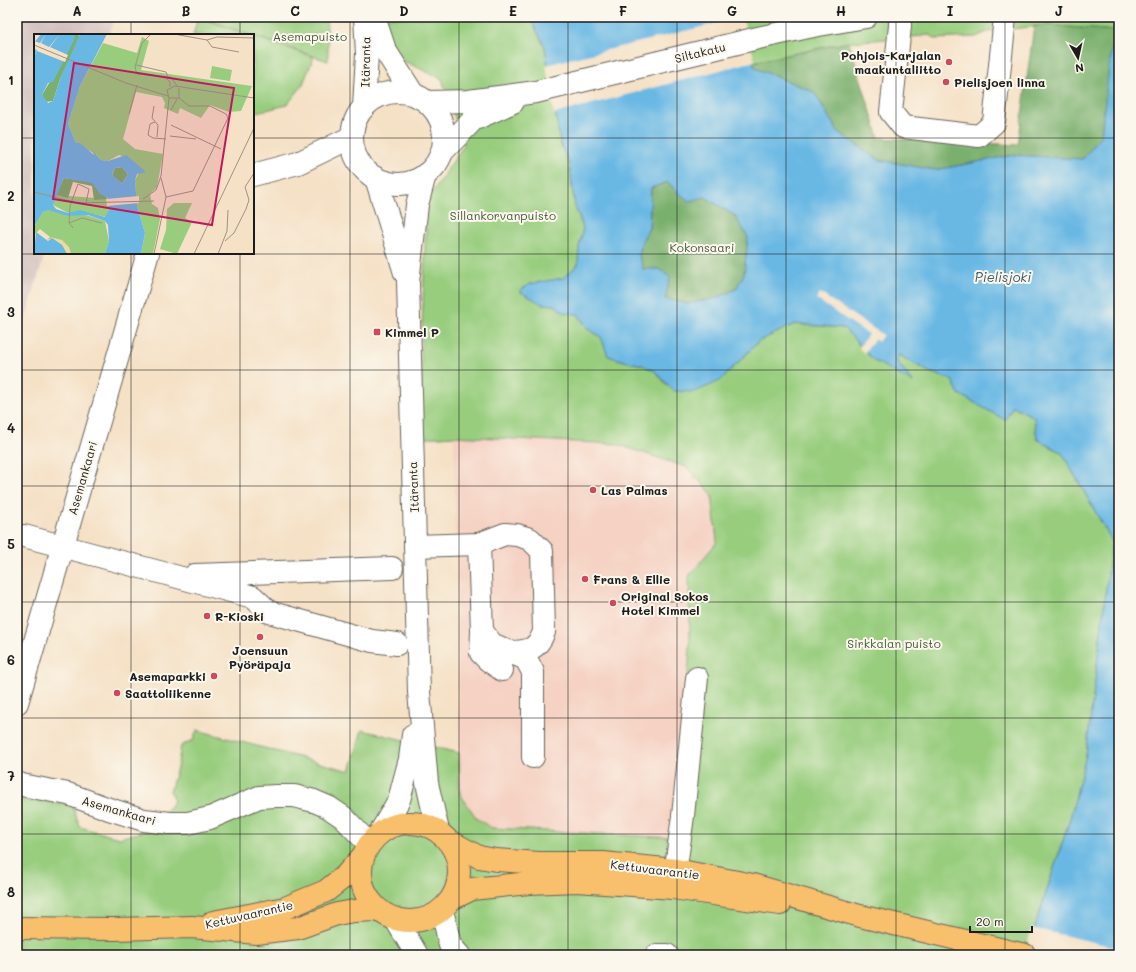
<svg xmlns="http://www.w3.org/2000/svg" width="1136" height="972" viewBox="0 0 1136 972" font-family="Mali,sans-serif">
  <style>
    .built { fill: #f5d2c3 }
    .industrial { fill: #d1bfbd }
    .green { fill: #98cd7e; stroke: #5a744d }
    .forest { fill: #7ab06d; stroke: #4b6644 }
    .water { fill: #69b8e4; stroke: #426a80; fill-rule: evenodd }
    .pier { fill: #f5e1c6 }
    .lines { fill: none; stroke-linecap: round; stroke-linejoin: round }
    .minor-casing { stroke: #686158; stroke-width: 24 }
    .major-casing { stroke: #686158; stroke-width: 24 }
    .minor { stroke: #fff; stroke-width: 22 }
    .major { stroke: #f8bf6c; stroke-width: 22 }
    .rail { stroke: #1c1c1c; stroke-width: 3 }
    .grid { fill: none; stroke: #1c1c1c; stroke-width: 1; stroke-opacity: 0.55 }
    .poi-dot { fill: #d1495b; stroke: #fbf7ec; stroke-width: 1.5 }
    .labels { text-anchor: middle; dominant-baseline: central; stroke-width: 4; stroke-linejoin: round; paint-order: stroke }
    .park-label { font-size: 12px; fill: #475a3e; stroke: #fbf7ec }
    .street-label { font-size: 12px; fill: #1c1c1c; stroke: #fbf7ec }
    .poi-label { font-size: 12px; font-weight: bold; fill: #1c1c1c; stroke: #fbf7ec; text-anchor: start }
    .water-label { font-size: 13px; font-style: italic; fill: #3b5a6c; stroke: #fbf7ec }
    .inset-road { fill: none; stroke: #9e9282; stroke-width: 1 }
    .view { fill: #c2185b; fill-opacity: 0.15; stroke: #c2185b; stroke-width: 2 }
    .inset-edge { fill: none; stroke: #1c1c1c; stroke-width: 2 }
    .neatline { fill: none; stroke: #1c1c1c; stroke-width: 1.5 }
    .grid-label { font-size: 13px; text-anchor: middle; font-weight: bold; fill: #1c1c1c }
  </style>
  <rect width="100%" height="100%" fill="#fbf7ec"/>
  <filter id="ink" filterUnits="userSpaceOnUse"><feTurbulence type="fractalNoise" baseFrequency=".025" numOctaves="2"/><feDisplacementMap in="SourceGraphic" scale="8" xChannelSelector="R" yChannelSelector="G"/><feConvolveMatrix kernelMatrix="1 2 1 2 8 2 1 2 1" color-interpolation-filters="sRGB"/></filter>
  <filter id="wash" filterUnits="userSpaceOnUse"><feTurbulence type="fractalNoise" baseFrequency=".012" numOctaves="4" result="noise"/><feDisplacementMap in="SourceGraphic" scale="16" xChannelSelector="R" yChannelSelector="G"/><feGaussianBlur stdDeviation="0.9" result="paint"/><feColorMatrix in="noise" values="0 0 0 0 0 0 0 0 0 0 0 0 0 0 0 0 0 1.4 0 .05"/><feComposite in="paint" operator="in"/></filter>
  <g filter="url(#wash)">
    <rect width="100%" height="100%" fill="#f5e1c6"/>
    <!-- built -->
    <polygon class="built" points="454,436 616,444 686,467 712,494 717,542 689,576 690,647 676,838 492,828 477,819 460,794"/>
    <!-- industrial -->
    <polygon class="industrial" points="17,17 115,17 109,35 35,35 35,253 45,253 17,347"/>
    <!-- green -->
    <g class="green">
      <polygon points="198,17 249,35 193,35"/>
      <polygon points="199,17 326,17 328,40 328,61"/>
      <polygon points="379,17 530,17 545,47 560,143 569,163 575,206 583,228 579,247 578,265 563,278 530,284 542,304 554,305 565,313 578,314 588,329 601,337 609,356 628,362 642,365 655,371 665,383 674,391 720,381 759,341 794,324 844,328 873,360 913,382 896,360 899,355 929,372 952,380 959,394 1005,419 1013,406 1034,417 1037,439 1062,453 1112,541 1086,755 1070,819 1026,955 17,955 17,799 72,804 80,827 119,838 149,830 174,801 170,791 177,768 181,746 193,740 197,730 350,771 362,730 459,753 460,794 477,819 492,828 676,838 690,647 689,576 717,542 712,494 686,467 616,444 454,436 422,438 421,353 427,200 464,145 442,79 393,56"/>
      <polygon points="740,17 1117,17 1115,31 1046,25 987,32 976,37 935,39 929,35 912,37 849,42 753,62"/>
      <polygon points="253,36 314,57 302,86 287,105 253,113"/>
    </g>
    <!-- forest -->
    <g class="forest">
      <polygon points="1046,25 1115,31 1101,136 1083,159 1014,155 935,170 879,160 838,132 814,92 755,68 753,62 849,42 879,138 1018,145 1034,26"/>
      <polygon points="668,182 677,192 705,197 735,216 748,237 744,274 736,289 717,298 688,304 665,299 659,269 643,269 639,256 642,241 649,228 651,188"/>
    </g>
    <!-- water -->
    <path class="water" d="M530,17H740L755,68L814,92L838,132L879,160L935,170L1014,155L1083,159L1101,136L1109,67L1117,17H1119V955H1026L1070,819L1086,755L1112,541L1062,453L1037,439L1034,417L1013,406L1005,420L959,394L952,380L929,372L899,355L896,360L913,383L873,360L844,328L795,324L759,341L720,381L695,392L674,391L655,371L642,365L628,362L608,356L601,337L588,329L578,314L565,313L554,305L542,304L519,291L530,284L563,278L578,265L579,247L583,228L575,206L569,163L560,143L545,47ZM668,182L677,192L689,201L705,197L735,216L748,237L744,274L736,289L717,298L688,304L665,299L670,277L659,269H643L639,256L642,241L649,228L651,188Z"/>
    <!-- pier -->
    <g class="pier">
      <polygon points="742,17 755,61 554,114 546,65"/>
      <polygon points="820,293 883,335 878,342 875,339 864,353 859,348 868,334 816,299"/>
      <polygon points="1032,928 1119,948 1119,955 1024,955"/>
    </g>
  </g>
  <g filter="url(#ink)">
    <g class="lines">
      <!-- minor casing -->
      <g class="minor-casing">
        <g id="minor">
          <polyline points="374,17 385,50 413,94"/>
          <polyline points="900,17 900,26 891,112 903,127 979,136 994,123 1005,17"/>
          <circle cx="398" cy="138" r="46"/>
          <polyline points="428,102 468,101 536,92 758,38 813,26 866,17"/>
          <polyline points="364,107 367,54 365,17"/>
          <polyline points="442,152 473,120 513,102"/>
          <polyline points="253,175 298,163 352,137"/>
          <polyline points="425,175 417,205 408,282 419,692 427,783 438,831"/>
          <polyline points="376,178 405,273"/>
          <polyline points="24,536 253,597 269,612 372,641 397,644"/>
          <polyline points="479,544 482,631 492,644 526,659 533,672 533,757"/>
          <path d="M415,546L479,544L505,534L517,535L530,539L542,551L544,632C537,651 526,652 508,652"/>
          <polyline points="195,575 392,568"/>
          <polyline points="482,631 481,653 488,660 502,670"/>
          <polyline points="17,703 148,253"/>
          <polyline points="17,783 22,785 68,794 109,809 144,820 170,823 188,823 210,818 259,797 276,796 294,796 314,801 328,807 343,817 369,844"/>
          <polyline points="381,831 399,800 410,759 413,735"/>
          <polyline points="673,888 683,816 697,678"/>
          <polyline points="442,910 450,945 459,955"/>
          <polyline points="396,920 417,955"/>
          <polyline points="657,955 667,955"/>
        </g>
      </g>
      <!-- major casing -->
      <g class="major-casing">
        <g id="major">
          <circle cx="410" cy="872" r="49"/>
          <polyline points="449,841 479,857 496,860 539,863 603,863 676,870 753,885 860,916 1025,955"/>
          <polyline points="452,899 472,889 529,883 577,881 673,888 780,904"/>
          <polyline points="213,922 285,908 326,891 345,876 362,857"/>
          <polyline points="17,928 114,929 192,927 256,933 298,928 337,914 354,911 377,910"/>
        </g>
      </g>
      <!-- minor -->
      <use href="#minor" class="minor"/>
      <!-- major -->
      <use href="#major" class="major"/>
      <!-- rail -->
      <polyline class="rail" points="17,25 19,17"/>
    </g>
  </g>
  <!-- grid -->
  <path class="grid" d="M131,17V35M240,17V35M350,17V955M459,17V955M568,17V955M677,17V955M786,17V955M896,17V955M1005,17V955M17,138H35M253,138H1119M131,253V955M240,253V955M17,254H1119M17,370H1119M17,486H1119M17,602H1119M17,718H1119M17,834H1119"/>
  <!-- markers -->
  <g class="poi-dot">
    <circle cx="949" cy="62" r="4"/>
    <circle cx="946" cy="82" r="4"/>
    <rect x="373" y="328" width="8" height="8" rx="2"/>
    <circle cx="593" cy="490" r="4"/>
    <circle cx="585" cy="579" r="4"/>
    <circle cx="613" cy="603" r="4"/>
    <circle cx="207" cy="616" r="4"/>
    <circle cx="260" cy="637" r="4"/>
    <circle cx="214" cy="676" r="4"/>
    <circle cx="117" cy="693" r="4"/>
  </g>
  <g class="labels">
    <!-- park labels -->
    <g class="park-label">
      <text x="310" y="36">Asemapuisto</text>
      <text x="503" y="215">Sillankorvanpuisto</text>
      <text x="702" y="247">Kokonsaari</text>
      <text x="894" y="643">Sirkkalan puisto</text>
    </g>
    <!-- street labels -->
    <g class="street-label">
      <text transform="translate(700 52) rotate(-14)">Siltakatu</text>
      <text transform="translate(365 62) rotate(-89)">Itäranta</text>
      <text transform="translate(82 478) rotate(-74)">Asemankaari</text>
      <text transform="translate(413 487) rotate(-92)">Itäranta</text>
      <text transform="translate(119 810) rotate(16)">Asemankaari</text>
      <text transform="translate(655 869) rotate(7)">Kettuvaarantie</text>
      <text transform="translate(249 914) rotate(-13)">Kettuvaarantie</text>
    </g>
    <!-- poi labels -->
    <g class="poi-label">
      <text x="941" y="55" text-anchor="end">Pohjois-Karjalan<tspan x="941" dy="14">maakuntaliitto</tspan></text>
      <text x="954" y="82">Pielisjoen linna</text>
      <text x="385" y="332">Kimmel P</text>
      <text x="601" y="490">Las Palmas</text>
      <text x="593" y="579">Frans &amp; Ellie</text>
      <text x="621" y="596">Original Sokos<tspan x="621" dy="14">Hotel Kimmel</tspan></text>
      <text x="215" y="616">R-Kioski</text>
      <text x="260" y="650" text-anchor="middle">Joensuun<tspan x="260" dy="14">Pyöräpaja</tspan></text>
      <text x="206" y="676" text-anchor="end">Asemaparkki</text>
      <text x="125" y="693">Saattoliikenne</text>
    </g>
    <!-- water labels -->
    <g class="water-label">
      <text x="1003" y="276">Pielisjoki</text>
    </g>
  </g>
  <!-- overview -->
  <g transform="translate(34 34)">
    <rect width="220" height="220" fill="#f5e1c6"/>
    <path d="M108,3L115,7L107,36L218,52L207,77L195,78L176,71L167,84L146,74L144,80L130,74L131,69L128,63L102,58L89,105L101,115L129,120L123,153L116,160L118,170L124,174L126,185L119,220H107L111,199L103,172L101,146L107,135L96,125L85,121L74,127L67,126L63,121L42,109L34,90L46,52L69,9L103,19ZM178,32L198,36L196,47L176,44ZM22,161L74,165L75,176L72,183L55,179H34L19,171ZM140,169H158L151,184L158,188L143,220L126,215L132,196L133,175ZM17,175L33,182L46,179L71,187L75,207L71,220H33L18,204L13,206L16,203L6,195L0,201V193L9,178Z" fill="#98cd7e"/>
    <path d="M40,0L47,2L26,45L19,67L11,68L8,61L33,19ZM88,133L94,140L88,150L78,141L81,134ZM30,144L58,148L74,165L60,166L58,152L39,148L34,164L22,161Z" fill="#7ab06d"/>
    <path d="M16,203L28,206L35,213L37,220H33L28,211Z" fill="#eeda9e"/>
    <path d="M7,0H40L41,4L19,48L14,49L8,61L14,69L19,67L26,45L46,0H73L46,52L34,90L42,109H46L60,121L58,116L67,126L74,127L92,121L112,138L103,140L101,146L103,172L111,199L107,220H71L75,207L74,191L71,187L54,181L33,182L15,176L9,178L0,193V9ZM88,133L94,140L88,150L78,140L81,134ZM30,144L58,149L66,160L74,164L75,176L71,183L46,176L34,179L22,175L19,171ZM2,198L14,207L18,204L28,211L33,220H0Z" fill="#69b8e4" fill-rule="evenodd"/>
    <path d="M12,0L7,9L15,13L26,0L16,13L34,21L31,28L3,17L0,23L3,16L0,15V7L6,9ZM105,162V169L73,172L72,165Z" fill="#f5e1c6"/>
    <path class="inset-road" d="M117,0L108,9L101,33L103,40L137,43L143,52M140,0L173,6L183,3L220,4M173,6L178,13L205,18M0,11L92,49L134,62M102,31L132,38L134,43M131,43L136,48V53M145,54V64H135L133,56L141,52L220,64M120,72L118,84L124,91L123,103M137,76L143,65M95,80L103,51M121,88L116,90L114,101L119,104L132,105M137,91L187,115M136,102L162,105M0,158L44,169L120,167M132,163L159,157L194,84L192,80L176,72H155L145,64M109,165L122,156L127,142L135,64M35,189L48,184L68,189M39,194L35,189L36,172L44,150L55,155L52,169M191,207L200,199L212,175L215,166L211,153L220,139M120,220L132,163L127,144M160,220L220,94M184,220L193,197L194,176"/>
    <path class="view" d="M40,29L200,54L178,191L19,165Z"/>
    <rect width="220" height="220" class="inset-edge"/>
  </g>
  <!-- margin -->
  <rect width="1136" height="972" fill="none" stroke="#fbf7ec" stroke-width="44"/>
  <!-- north arrow -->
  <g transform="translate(1078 58) rotate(171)" stroke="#fbf7ec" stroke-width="3" paint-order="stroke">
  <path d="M0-3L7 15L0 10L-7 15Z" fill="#1c1c1c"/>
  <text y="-6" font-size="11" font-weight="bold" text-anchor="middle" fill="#1c1c1c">N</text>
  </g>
  <!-- scale -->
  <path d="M970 926v6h62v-6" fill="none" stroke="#1c1c1c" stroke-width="2"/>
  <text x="976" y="926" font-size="12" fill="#1c1c1c" stroke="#fbf7ec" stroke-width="3" paint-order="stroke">20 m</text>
  <rect x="22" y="22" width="1092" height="928" class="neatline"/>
  <g class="grid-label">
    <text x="77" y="16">A</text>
    <text x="186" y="16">B</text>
    <text x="295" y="16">C</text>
    <text x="404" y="16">D</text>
    <text x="513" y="16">E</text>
    <text x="623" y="16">F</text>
    <text x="732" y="16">G</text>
    <text x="841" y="16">H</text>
    <text x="950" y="16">I</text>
    <text x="1059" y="16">J</text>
    <text x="11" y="85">1</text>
    <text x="11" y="201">2</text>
    <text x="11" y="317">3</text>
    <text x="11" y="433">4</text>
    <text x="11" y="549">5</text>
    <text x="11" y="665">6</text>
    <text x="11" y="781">7</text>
    <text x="11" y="897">8</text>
  </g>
</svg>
